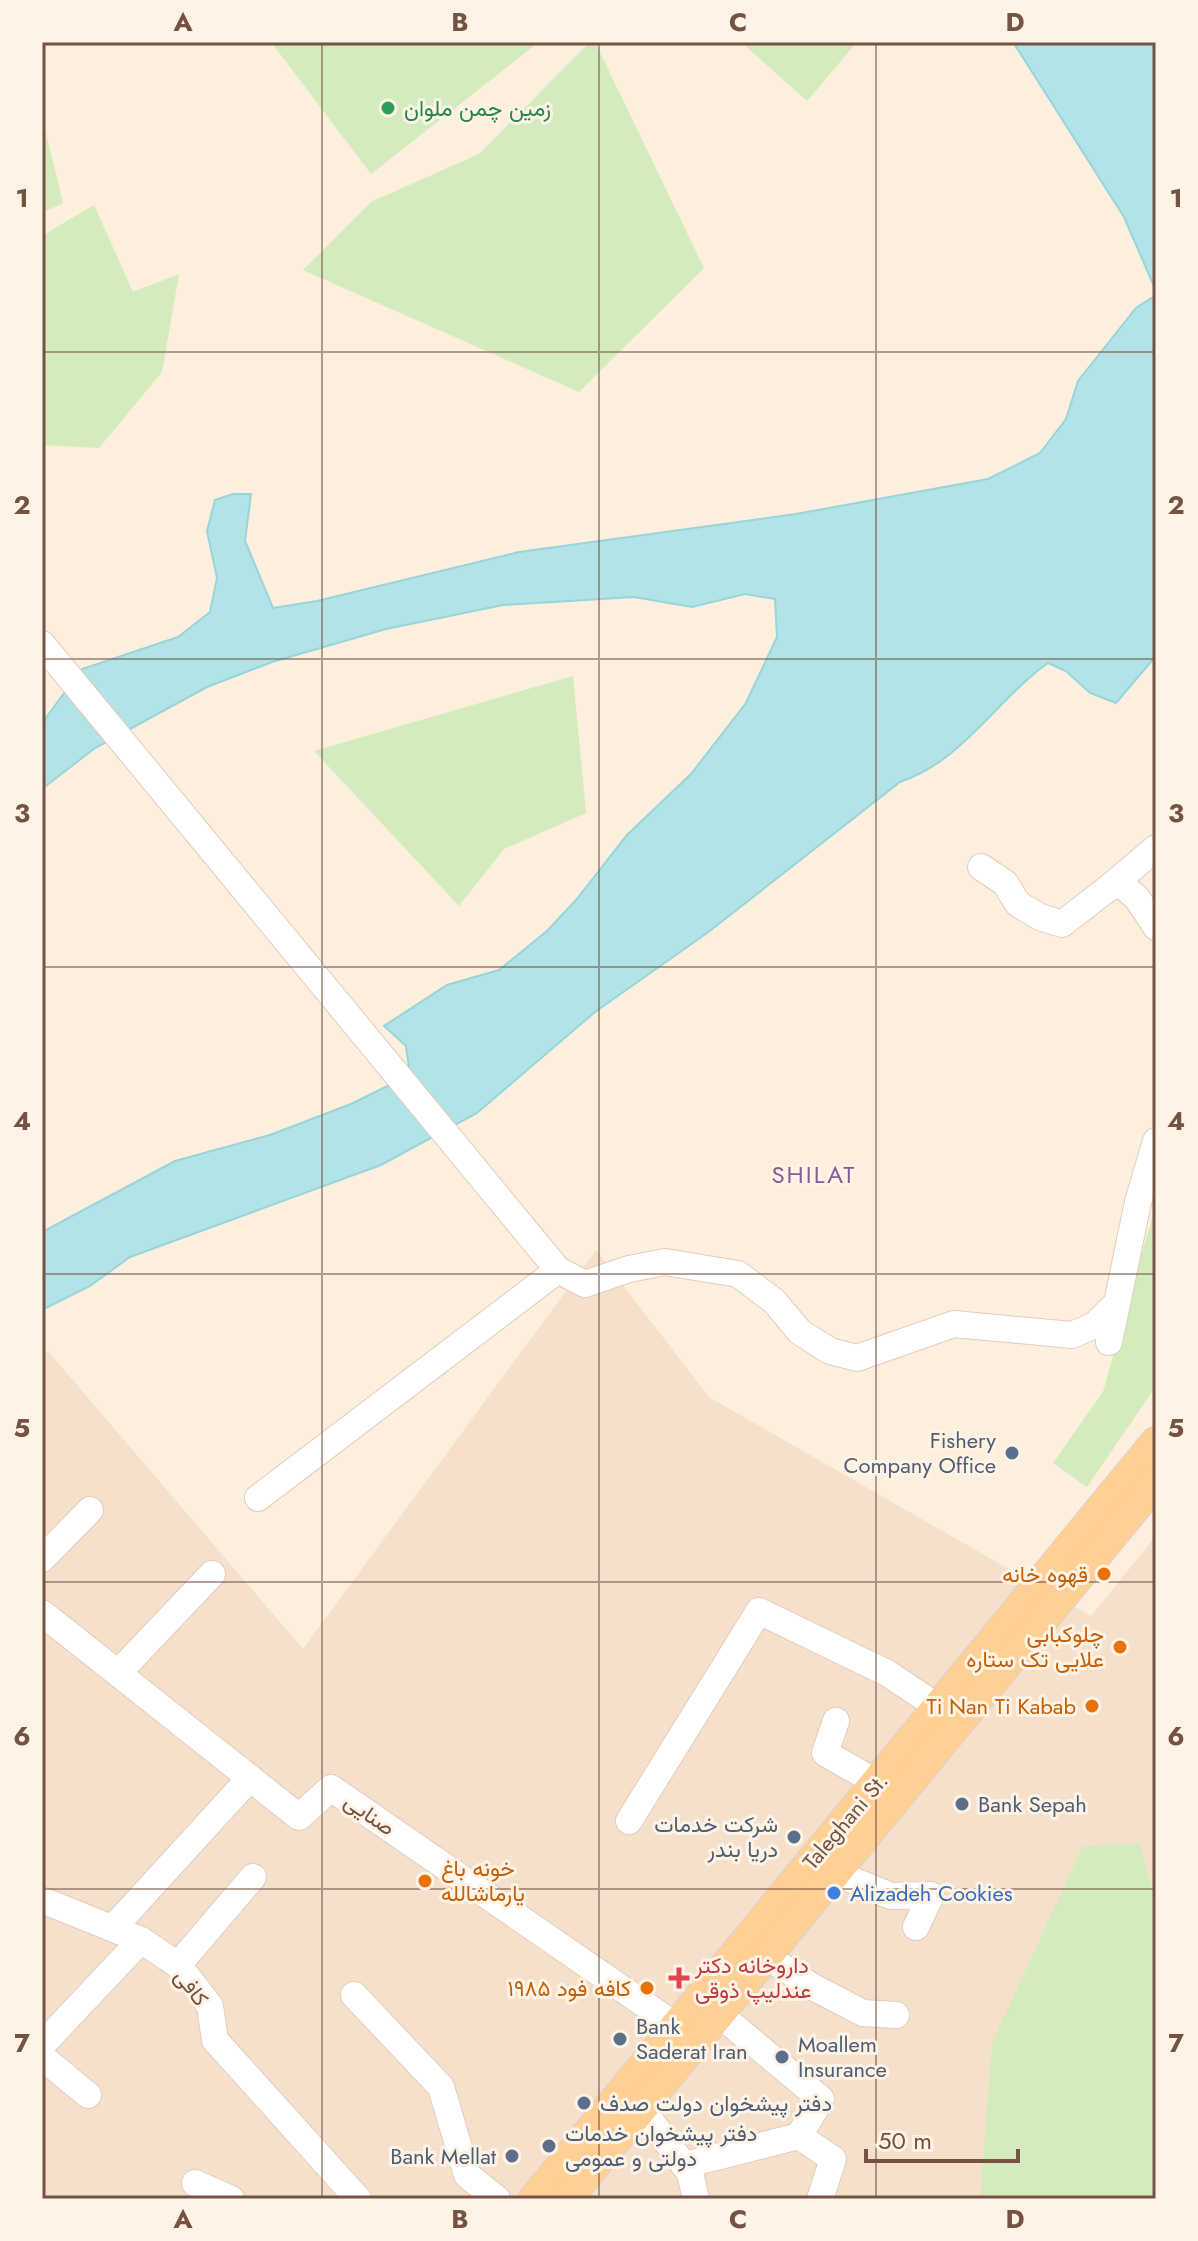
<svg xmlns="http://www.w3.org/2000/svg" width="1198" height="2241" viewBox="0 0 1198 2241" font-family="Jost,Vazirmatn,sans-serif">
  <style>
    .residential { fill: #f5e0cc }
    .green { fill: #d3ebbd }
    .water { fill: #b2e3e7; stroke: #98d4d9; stroke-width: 2 }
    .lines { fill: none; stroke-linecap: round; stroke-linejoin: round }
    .minor-casing { stroke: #e3ccbd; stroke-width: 28 }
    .major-casing { stroke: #dbd2cf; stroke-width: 34 }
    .minor { stroke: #fff; stroke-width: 26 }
    .major { stroke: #ffcf93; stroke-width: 32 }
    .grid { fill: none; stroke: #745345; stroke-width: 2; stroke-opacity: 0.55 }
    .leisure-dot { fill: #2e9e5b; stroke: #fff3e5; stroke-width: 3 }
    .service-dot { fill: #5c6f8a; stroke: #fff3e5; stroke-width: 3 }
    .food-dot { fill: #e8710a; stroke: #fff3e5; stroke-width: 3 }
    .shop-dot { fill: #3f7fe0; stroke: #fff3e5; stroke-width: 3 }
    .health-dot { fill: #e0444e; stroke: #fff3e5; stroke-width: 3 }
    .labels { text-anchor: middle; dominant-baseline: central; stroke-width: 6; stroke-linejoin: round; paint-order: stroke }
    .leisure-label { font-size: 22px; fill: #27864d; stroke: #fff3e5; text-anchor: start }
    .service-label { font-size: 22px; fill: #4e5e75; stroke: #fff3e5; text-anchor: start }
    .food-label { font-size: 22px; fill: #c56008; stroke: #fff3e5; text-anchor: end }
    .street-label { font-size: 22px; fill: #745345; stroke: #fff3e5 }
    .shop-label { font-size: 22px; fill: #366cbe; stroke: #fff3e5; text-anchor: start }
    .health-label { font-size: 22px; fill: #be3a42; stroke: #fff3e5; text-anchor: start }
    .neighbourhood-label { font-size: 24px; letter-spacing: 2px; fill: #816098; stroke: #fff3e5 }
    .neatline { fill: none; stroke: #745345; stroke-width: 3 }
    .grid-label { font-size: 26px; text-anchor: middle; font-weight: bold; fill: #745345 }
  </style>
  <rect width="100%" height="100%" fill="#fdefde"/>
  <!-- residential -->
  <polygon class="residential" points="596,1250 709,1397 1091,1616 1156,1536 1156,2199 42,2199 42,1358 48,1351 303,1649"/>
  <!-- green -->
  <g class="green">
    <polygon points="271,42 539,42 371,174"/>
    <polygon points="590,42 595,42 704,268 579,392 303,270 371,202 479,154"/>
    <polygon points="741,42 857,42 807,101"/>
    <polygon points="42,117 63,203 42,213"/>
    <polygon points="94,205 133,292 179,274 162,372 99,448 42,445 42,236"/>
    <polygon points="573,676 586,813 504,849 459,906 314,751"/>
    <polygon points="1156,1204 1156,1386 1087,1487 1053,1463 1103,1392"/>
    <polygon points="1140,1843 1156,1903 1156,2199 980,2199 992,2043 1083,1846"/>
  </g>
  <!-- water -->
  <g class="water">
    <polygon points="1013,42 1156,42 1156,291 1124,217"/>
    <path d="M1156,295V656L1116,703L1090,693L1066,671L1048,663C996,700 964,760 900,782L707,933L595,1012L477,1113L381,1165L130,1257L90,1286L42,1310V1232L175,1161L270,1135L351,1104L410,1075L406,1046L384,1026L447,985L499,970L547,931L576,900L627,835L691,774L746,703L777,637L775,599L745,594L692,607L634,597L503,605L386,629L272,662L207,687L95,748L42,789V723L82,669L178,637L210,612L217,578L207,531L215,500L233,494H251L245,541L273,608L317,601L519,552L796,514L988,479L1040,453L1066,419L1078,381L1136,308Z"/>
  </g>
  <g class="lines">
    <!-- minor casing -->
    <g class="minor-casing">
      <g id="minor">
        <polyline points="42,644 558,1270"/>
        <polyline points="981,867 1005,883 1018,904 1040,917 1062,924 1111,886 1123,886 1137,898 1156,927"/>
        <polyline points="1111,886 1156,848"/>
        <polyline points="1109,1342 1138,1202 1156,1141"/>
        <polyline points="258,1498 558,1270 585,1284 629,1269 665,1262 738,1274 774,1301 800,1332 830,1351 857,1358 954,1324 1072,1335 1095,1325 1116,1304"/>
        <polyline points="42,1559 90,1510"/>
        <polyline points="42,1613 299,1817 331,1788 676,2026"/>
        <polyline points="118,1673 212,1574"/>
        <polyline points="836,1721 825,1753 876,1782"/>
        <polyline points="629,1821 759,1611 887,1673 938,1707"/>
        <polyline points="835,1873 891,1896 931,1895 916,1927"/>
        <polyline points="42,1900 141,1940 178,1965 210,2006 215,2040 358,2199"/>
        <polyline points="113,1928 250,1778"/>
        <polyline points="766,1956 813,1987 863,2013 896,2015"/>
        <polyline points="178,1965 253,1877"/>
        <polyline points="354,1995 441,2087 467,2175 497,2199"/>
        <polyline points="42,2045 141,1940"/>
        <polyline points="42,2057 88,2095"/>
        <polyline points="641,2108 690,2173 696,2199"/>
        <polyline points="799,2136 833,2159 820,2199"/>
        <polyline points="685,2165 799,2136 821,2099 719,2014"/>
        <polyline points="195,2183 231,2199"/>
      </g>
    </g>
    <!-- major casing -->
    <g class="major-casing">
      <g id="major">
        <polyline points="535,2199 1156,1443"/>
        <polyline points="566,2199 1156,1481"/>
      </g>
    </g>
    <!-- minor -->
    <use href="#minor" class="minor"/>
    <!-- major -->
    <use href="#major" class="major"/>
  </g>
  <!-- grid -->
  <path class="grid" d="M322,42V2199M599,42V2199M876,42V2199M42,352H1156M42,659H1156M42,967H1156M42,1274H1156M42,1582H1156M42,1889H1156"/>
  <!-- markers -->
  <circle class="leisure-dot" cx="388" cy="108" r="8"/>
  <g class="service-dot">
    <circle cx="1012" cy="1453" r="8"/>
    <circle cx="962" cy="1804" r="8"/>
    <circle cx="794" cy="1837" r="8"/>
    <circle cx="620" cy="2039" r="8"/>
    <circle cx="782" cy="2057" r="8"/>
    <circle cx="584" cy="2103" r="8"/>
    <circle cx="549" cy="2146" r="8"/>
    <circle cx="512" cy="2156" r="8"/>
  </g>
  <g class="food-dot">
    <circle cx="1104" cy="1574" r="8"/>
    <circle cx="1120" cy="1647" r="8"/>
    <circle cx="1092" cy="1706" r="8"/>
    <circle cx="425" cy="1881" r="8"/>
    <circle cx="647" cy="1988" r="8"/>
  </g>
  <circle class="shop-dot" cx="834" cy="1893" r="8"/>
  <path class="health-dot" d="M675 1966h8v8h8v8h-8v8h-8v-8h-8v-8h8z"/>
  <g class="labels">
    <!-- leisure labels -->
    <g class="leisure-label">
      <text x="404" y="108">زمین چمن ملوان</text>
    </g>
    <!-- service labels -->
    <g class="service-label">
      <text x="996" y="1440" text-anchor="end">Fishery<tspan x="996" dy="25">Company Office</tspan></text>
      <text x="978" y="1804">Bank Sepah</text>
      <text x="778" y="1824" text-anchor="end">شرکت خدمات<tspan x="778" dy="25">دریا بندر</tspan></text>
      <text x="636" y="2026">Bank<tspan x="636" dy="25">Saderat Iran</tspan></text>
      <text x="798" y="2044">Moallem<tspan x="798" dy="25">Insurance</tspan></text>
      <text x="600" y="2103">دفتر پیشخوان دولت صدف</text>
      <text x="565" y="2133">دفتر پیشخوان خدمات<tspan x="565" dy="25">دولتی و عمومی</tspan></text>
      <text x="496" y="2156" text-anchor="end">Bank Mellat</text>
    </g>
    <!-- food labels -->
    <g class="food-label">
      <text x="1088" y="1574">قهوه خانه</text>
      <text x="1104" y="1634">چلوکبابی<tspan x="1104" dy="25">علایی تک ستاره</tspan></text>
      <text x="1076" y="1706">Ti Nan Ti Kabab</text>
      <text x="441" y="1868" text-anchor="start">خونه باغ<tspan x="441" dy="25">یارماشالله</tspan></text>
      <text x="631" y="1988">کافه فود ۱۹۸۵</text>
    </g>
    <!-- street labels -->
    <g class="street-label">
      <text transform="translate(370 1814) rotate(35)">صنایی</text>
      <text transform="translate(845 1821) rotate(-50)">Taleghani St.</text>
      <text transform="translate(192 1987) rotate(53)">کافی</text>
    </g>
    <!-- shop labels -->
    <g class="shop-label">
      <text x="850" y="1893">Alizadeh Cookies</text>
    </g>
    <!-- health labels -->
    <g class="health-label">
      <text x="695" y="1965">داروخانه دکتر<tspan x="695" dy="25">عندلیپ ذوقی</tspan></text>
    </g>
    <!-- neighbourhood labels -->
    <g class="neighbourhood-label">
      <text x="814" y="1174">SHILAT</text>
    </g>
  </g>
  <!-- border -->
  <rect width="1198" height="2241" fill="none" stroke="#fff3e5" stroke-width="88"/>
  <!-- scale -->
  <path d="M866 2149v12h152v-12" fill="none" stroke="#745345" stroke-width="4"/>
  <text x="878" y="2149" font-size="24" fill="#745345" stroke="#fff3e5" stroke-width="6" paint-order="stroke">50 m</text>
  <rect x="44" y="44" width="1110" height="2153" class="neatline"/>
  <g class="grid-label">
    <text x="183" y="31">A</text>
    <text x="460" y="31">B</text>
    <text x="738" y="31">C</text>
    <text x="1015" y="31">D</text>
    <text x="22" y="207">1</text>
    <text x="1176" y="207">1</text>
    <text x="22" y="514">2</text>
    <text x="1176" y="514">2</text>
    <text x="22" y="822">3</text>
    <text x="1176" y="822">3</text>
    <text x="22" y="1130">4</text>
    <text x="1176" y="1130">4</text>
    <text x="22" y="1437">5</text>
    <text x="1176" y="1437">5</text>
    <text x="22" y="1745">6</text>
    <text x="1176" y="1745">6</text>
    <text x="22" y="2052">7</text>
    <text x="1176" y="2052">7</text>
    <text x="183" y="2228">A</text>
    <text x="460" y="2228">B</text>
    <text x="738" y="2228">C</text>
    <text x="1015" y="2228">D</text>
  </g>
</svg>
